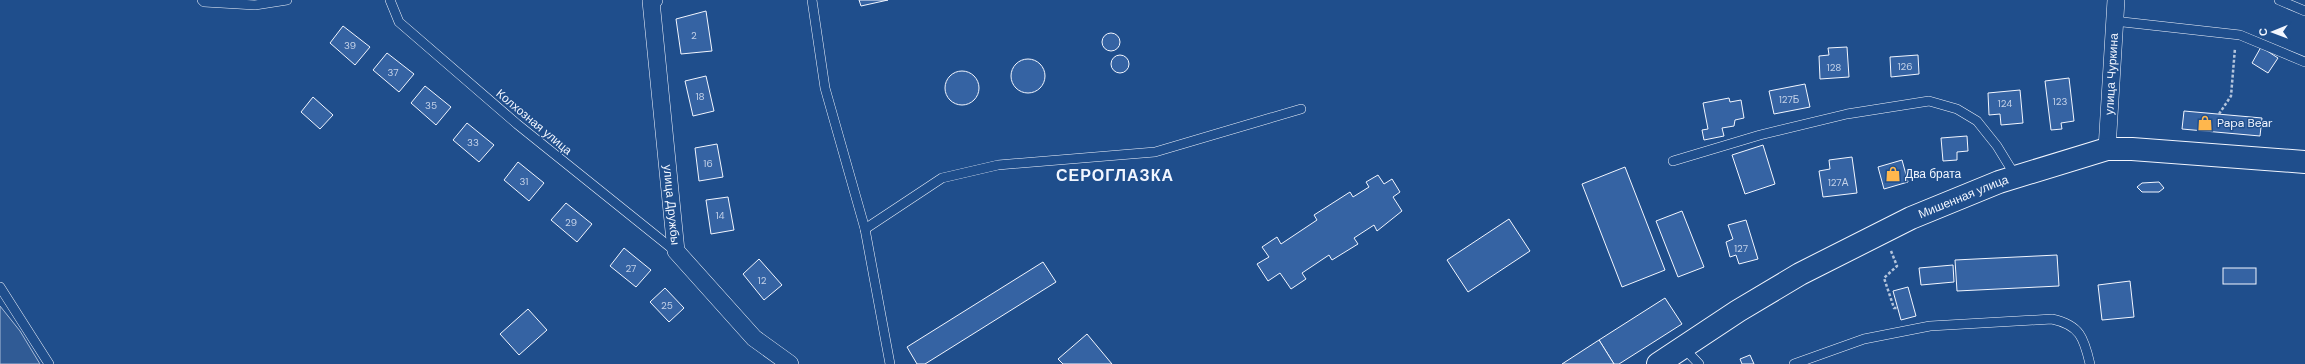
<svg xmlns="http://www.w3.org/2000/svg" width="2305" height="364" viewBox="0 0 2305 364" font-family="'DM Sans',sans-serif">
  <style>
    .green { fill: #305b95; stroke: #a8bbd7 }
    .building { fill: #3563a3; stroke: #f2f6ff }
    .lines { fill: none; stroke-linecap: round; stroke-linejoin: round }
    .service-casing { stroke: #f2f6ff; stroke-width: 10 }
    .minor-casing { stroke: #f2f6ff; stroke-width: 18 }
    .secondary-casing { stroke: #f2f6ff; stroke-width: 24 }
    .path { stroke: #b3c4dc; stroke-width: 2.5; stroke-dasharray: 3 2; stroke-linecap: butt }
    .service { stroke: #1f4e8c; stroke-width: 9 }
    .minor { stroke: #1f4e8c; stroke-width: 17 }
    .secondary { stroke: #1f4e8c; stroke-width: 22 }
    .labels { text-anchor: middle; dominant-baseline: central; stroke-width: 3; stroke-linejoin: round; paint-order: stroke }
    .number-label { font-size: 10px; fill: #c3d1e8 }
    .street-label { font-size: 12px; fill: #f2f6ff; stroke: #1f4e8c }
    .poi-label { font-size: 12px; fill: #f2f6ff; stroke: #1f4e8c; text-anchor: start }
    .district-label { font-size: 16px; font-weight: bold; letter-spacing: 1px; fill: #f2f6ff; stroke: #1f4e8c }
  </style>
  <rect width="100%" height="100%" fill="#1f4e8c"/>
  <!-- green -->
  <polygon class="green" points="0,306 20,331 40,364 0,364"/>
  <!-- building -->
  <g class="building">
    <polygon points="859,0 888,0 861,6"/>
    <polygon points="706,11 712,51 681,54 676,19"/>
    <polygon points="343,26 370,47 355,65 330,43"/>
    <circle cx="1111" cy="42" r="9"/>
    <polygon points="1847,47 1849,77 1820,79 1819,56 1829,55 1828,48"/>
    <polygon points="2261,47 2278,58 2268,73 2252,63"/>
    <polygon points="387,53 414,74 399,92 373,70"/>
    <circle cx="1120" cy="64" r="9"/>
    <polygon points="1918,55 1919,74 1891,77 1890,57"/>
    <circle cx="1028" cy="76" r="17"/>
    <circle cx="962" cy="88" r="17"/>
    <polygon points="706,76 714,111 693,116 685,81"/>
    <polygon points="2069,78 2074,121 2061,123 2062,129 2051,130 2045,81"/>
    <polygon points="1805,84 1810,107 1774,114 1769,91"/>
    <polygon points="425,86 451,107 436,125 411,103"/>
    <polygon points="2020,90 2023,123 2001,125 2000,114 1989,115 1988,93"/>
    <polygon points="313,97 333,115 320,129 301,112"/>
    <polygon points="1729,98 1730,102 1741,100 1744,118 1735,120 1734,126 1722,128 1724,136 1704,140 1702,130 1708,129 1703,103"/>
    <polygon points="2184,111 2262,118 2260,136 2182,129"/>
    <polygon points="467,123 494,145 479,162 453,140"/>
    <polygon points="1967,136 1968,151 1957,152 1957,160 1943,161 1941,138"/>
    <polygon points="717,144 723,177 699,181 695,148"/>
    <polygon points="1763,145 1775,184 1745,194 1732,155"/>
    <polygon points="1852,157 1857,193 1823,197 1819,171 1830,169 1829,160"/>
    <polygon points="1902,160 1908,182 1884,189 1878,167"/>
    <polygon points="518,162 544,183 529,201 504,180"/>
    <polygon points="1625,167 1665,270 1622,287 1582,184"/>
    <polygon points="1378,175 1384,184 1392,179 1400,192 1393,197 1402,211 1377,231 1374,225 1354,238 1358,244 1332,260 1329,255 1302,273 1306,279 1291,289 1280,273 1268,281 1257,264 1269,257 1262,247 1277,237 1281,244 1317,220 1314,215 1350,192 1353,197 1369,187 1366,182"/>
    <polygon points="2159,182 2164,188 2159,192 2142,192 2137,187 2142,183"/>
    <polygon points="728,197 734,230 711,234 706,200"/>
    <polygon points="566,203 592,224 577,242 551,220"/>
    <polygon points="1682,211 1704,267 1678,277 1656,221"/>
    <polygon points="1509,219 1530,251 1468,292 1447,260"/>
    <polygon points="1746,220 1758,259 1739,264 1736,255 1730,257 1726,242 1733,239 1728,225"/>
    <polygon points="624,248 651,270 636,287 610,266"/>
    <polygon points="2057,255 2059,286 1957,291 1955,260"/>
    <polygon points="759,259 782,285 764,300 743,274"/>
    <polygon points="1043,262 1056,282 925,364 917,364 907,347"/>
    <polygon points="1953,265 1954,282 1921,285 1919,268"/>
    <rect x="2223" y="268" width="33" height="16"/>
    <polygon points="2130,281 2134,317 2102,320 2098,285"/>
    <polygon points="1908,287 1916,316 1901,320 1893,291"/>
    <polygon points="665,288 684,308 669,322 650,302"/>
    <polygon points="1665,298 1682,324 1619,364 1614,364 1599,340"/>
    <polygon points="528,309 547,330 519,355 500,334"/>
    <polygon points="1087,334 1112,364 1063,364 1058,359"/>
    <polygon points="1599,340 1614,364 1562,364"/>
    <polygon points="1750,355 1754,364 1742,364 1740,359"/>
  </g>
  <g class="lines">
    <!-- service casing -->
    <g class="service-casing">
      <g id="service">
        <polyline points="202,0 204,2 255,5 287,0"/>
        <polyline points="390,0 399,22 517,124 675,251"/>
        <polyline points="812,0 825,88 865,229 890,364"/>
        <polyline points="2279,0 2305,11"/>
        <polyline points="2114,21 2240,35 2305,62"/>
        <polyline points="1673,161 1760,135 1847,114 1929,101 1957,109 1977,121 1997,146 2016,177"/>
        <polyline points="865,229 942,178 998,165 1155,152 1301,109"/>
        <polyline points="0,287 49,364"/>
        <polyline points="1683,347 1699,364"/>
        <path d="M1794,364L1864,339L1930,326L2052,319C2080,325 2084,338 2090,364"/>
      </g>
    </g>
    <!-- minor casing -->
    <g class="minor-casing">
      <g id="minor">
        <path id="s1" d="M654,0L651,1L676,251L754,338L790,364"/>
        <path id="s2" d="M2107,149L2116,0"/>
      </g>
    </g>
    <!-- secondary casing -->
    <g class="secondary-casing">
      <g id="secondary">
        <path id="s3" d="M1658,364L1738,311L1800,274L1911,218L1999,182L2107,149H2132L2305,162"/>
      </g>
    </g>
    <!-- path -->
    <g class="path">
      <polyline points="2219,114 2231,96 2235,48"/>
      <polyline points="1891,251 1897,266 1884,278 1894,308 1898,308"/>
    </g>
    <!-- service -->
    <use href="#service" class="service"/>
    <!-- minor -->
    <use href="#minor" class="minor"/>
    <!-- secondary -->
    <use href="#secondary" class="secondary"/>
  </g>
  <!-- icons -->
  <defs>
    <g id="shop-bare" transform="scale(1.2)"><path d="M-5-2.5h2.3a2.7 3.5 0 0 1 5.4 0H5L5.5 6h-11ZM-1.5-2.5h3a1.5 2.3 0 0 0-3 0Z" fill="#ffb74d" stroke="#1f4e8c" stroke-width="2.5" paint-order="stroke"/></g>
  </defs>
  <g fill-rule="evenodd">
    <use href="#shop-bare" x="2205" y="123"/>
    <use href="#shop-bare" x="1893" y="174"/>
  </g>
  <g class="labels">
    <!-- number labels -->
    <g class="number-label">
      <text x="694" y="35">2</text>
      <text x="350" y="45">39</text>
      <text x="1905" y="66">126</text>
      <text x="1834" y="67">128</text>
      <text x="393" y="72">37</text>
      <text x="700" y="96">18</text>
      <text x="1789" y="99">127Б</text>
      <text x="2060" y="101">123</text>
      <text x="2005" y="103">124</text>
      <text x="431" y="105">35</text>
      <text x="473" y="142">33</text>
      <text x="708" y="163">16</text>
      <text x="524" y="181">31</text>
      <text x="1838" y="182">127А</text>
      <text x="720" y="215">14</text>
      <text x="571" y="222">29</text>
      <text x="1741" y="248">127</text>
      <text x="631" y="268">27</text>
      <text x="762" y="280">12</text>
      <text x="667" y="305">25</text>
    </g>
    <!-- street labels -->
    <g class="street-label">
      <text stroke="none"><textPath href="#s2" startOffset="75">улица Чуркина</textPath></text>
      <text transform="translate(534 122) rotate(40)">Колхозная улица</text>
      <text stroke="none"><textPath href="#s3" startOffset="349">Мишенная улица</textPath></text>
      <text stroke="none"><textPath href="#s1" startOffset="208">улица Дружбы</textPath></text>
    </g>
    <!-- poi labels -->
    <g class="poi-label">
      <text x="2217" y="123">Papa Bear</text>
      <text x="1905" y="174">Два брата</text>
    </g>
    <!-- district labels -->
    <g class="district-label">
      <text x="1115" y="175">СЕРОГЛАЗКА</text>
    </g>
  </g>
  <!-- north arrow -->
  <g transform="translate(2273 32) rotate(269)" stroke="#1f4e8c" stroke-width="3" paint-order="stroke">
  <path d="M0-3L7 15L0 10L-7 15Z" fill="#f2f6ff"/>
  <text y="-6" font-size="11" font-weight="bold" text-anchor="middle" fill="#f2f6ff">С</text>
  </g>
</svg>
